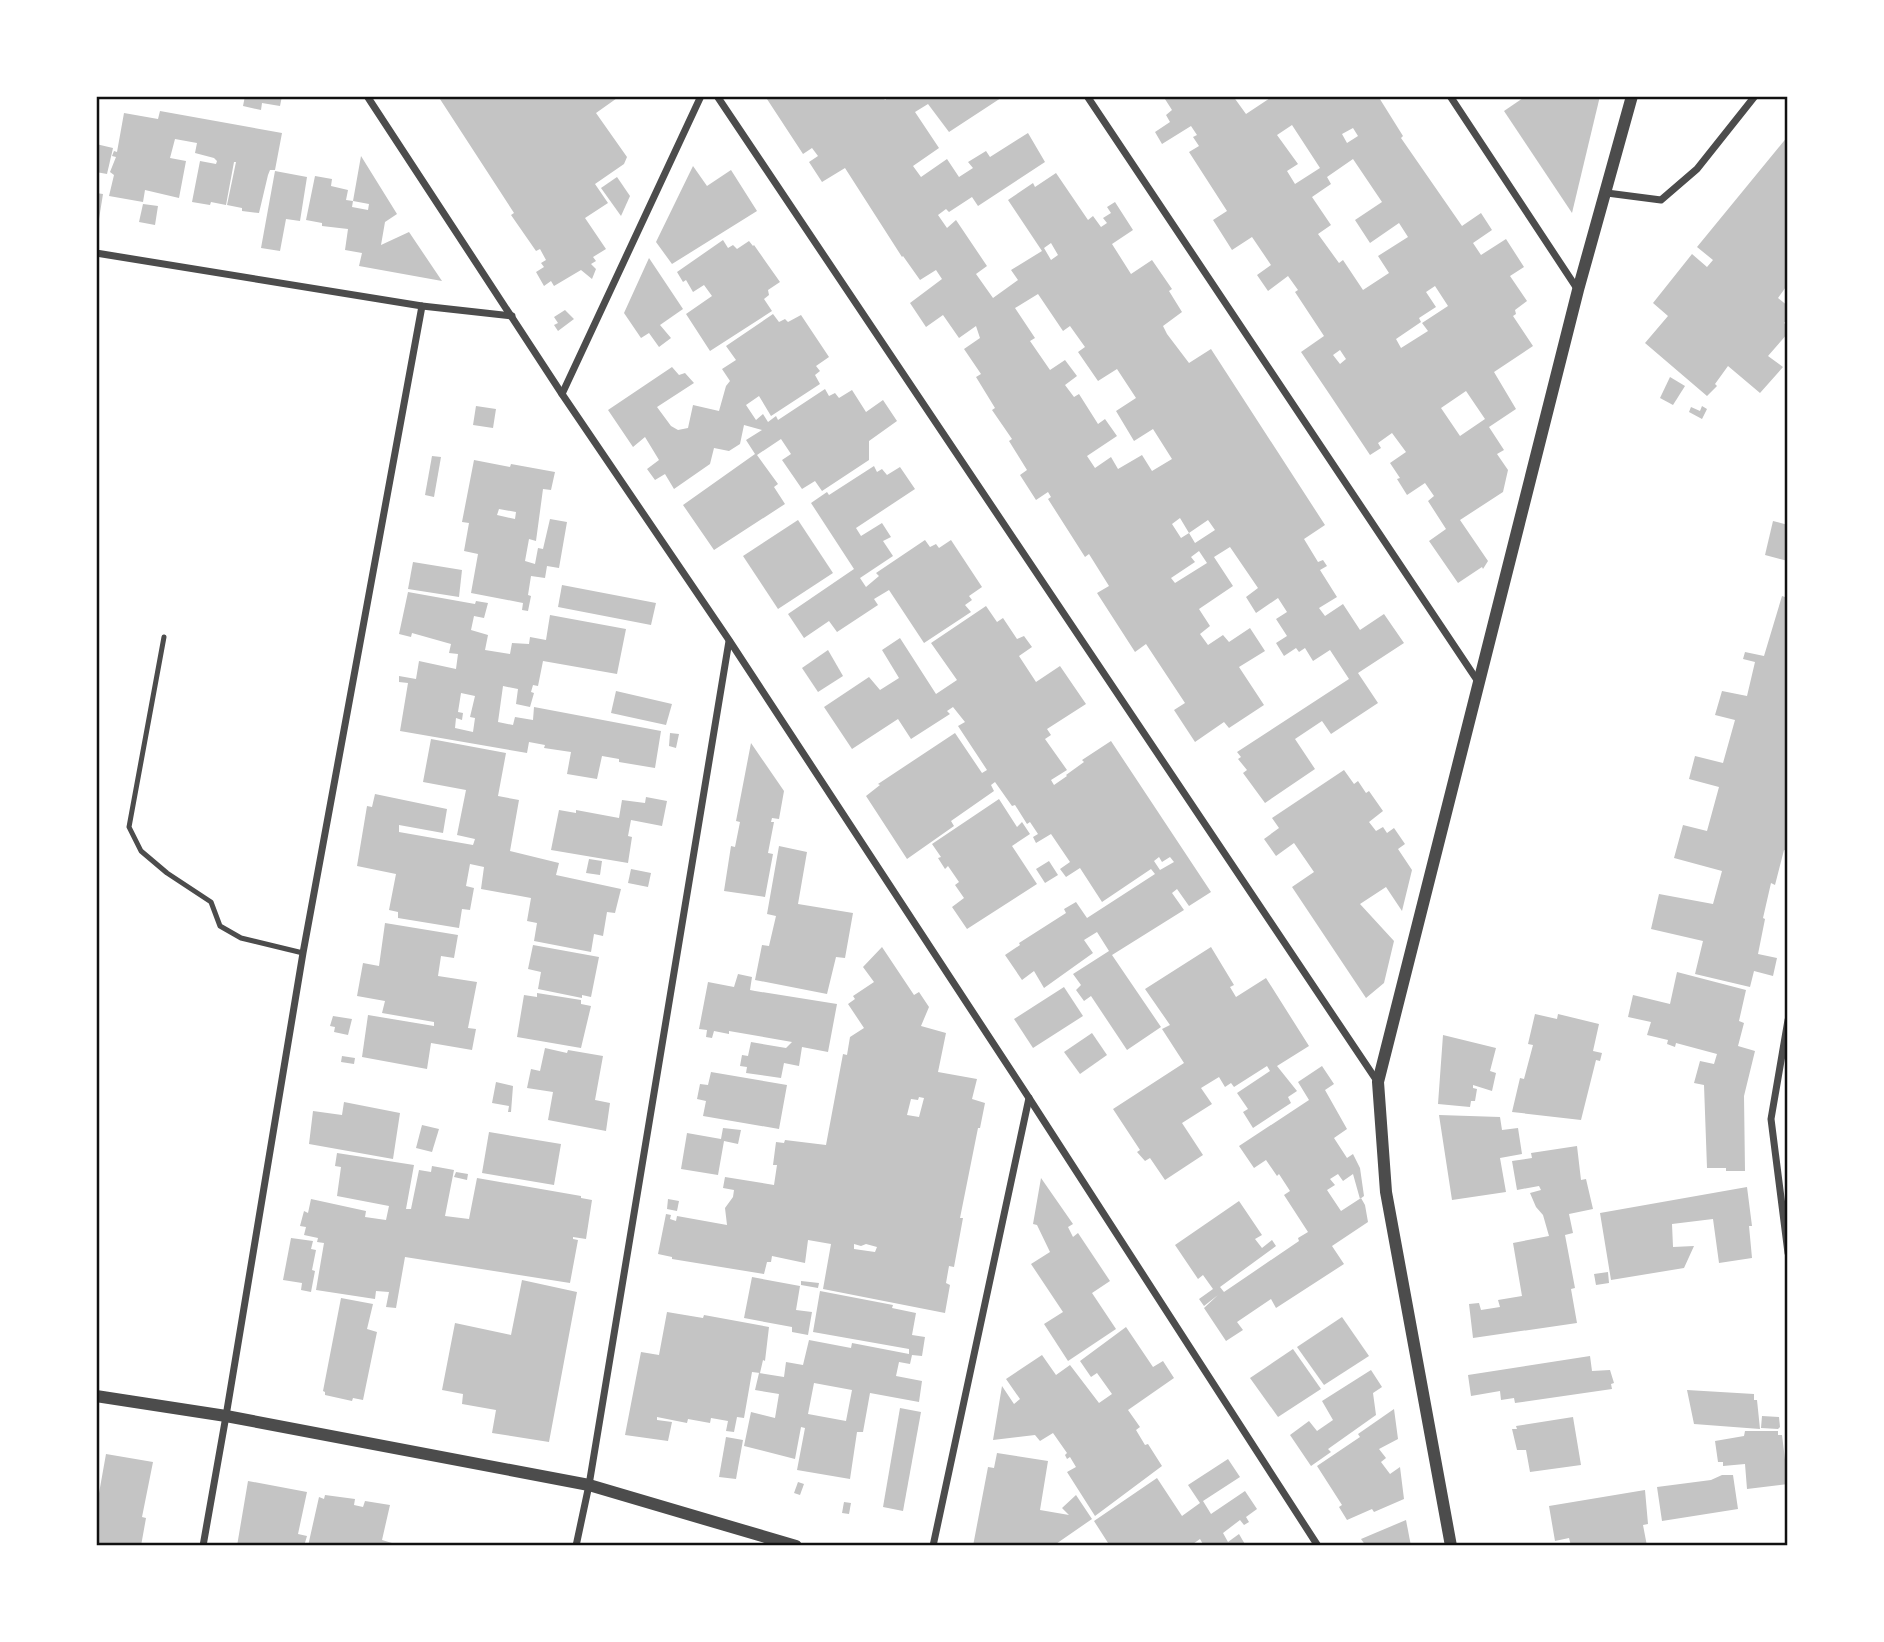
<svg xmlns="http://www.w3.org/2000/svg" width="1884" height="1642" viewBox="0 0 1884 1642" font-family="'Noto Sans',sans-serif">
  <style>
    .building { fill: #c4c4c4; fill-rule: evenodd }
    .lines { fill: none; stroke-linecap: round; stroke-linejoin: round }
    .service { stroke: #4c4c4c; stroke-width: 5 }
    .minor { stroke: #4c4c4c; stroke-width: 7 }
    .tertiary { stroke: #4c4c4c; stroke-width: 12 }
    .neatline { fill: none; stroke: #111; stroke-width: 2.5 }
  </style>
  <rect width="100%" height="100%" fill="#fff"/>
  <!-- building -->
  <g class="building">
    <polygon points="245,96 282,96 280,106 262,103 261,110 243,106"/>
    <polygon points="438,96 620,96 596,113 627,157 624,164 595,184 608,203 585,218 606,249 593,257 596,261 591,264 596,269 592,279 581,270 554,286 551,281 544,286 536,272 544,267 541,263 546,260 540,249 536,251 511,215 514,213"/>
    <path d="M765,96H882L885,100L890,96H1004L949,132L928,104L915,112L939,148L913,166L921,177L947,159L959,177L973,168L968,162L986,151L990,157L1028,133L1045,162L978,206L972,197L949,212L946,209L938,215L947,228L956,220L987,266L976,274L993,298L1018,280L1011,270L1042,251L1008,200L1033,183L1035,187L1056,173L1088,220L1093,216L1101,227L1107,223L1103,218L1111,213L1107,207L1115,202L1133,230L1112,244L1131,274L1152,260L1172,289L1169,291L1182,312L1163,326L1167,334L1189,363L1211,349L1325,525L1304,539L1318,562L1323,560L1327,566L1320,570L1337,597L1319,608L1325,616L1343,604L1360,630L1384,614L1404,643L1358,673L1378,703L1331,734L1322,721L1295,739L1315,769L1265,803L1243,773L1247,770L1238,759L1241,757L1237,752L1349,679L1330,650L1313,661L1305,648L1299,652L1296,648L1284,656L1276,643L1287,636L1276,619L1287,612L1278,598L1256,613L1246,597L1258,588L1230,547L1214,557L1233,586L1199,609L1210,626L1200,634L1208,645L1223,635L1229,642L1250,628L1265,651L1239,667L1264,705L1229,728L1224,722L1195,742L1174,710L1185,703L1146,644L1135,652L1097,593L1109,586L1089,554L1085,557L1048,499L1051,497L1048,492L1036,500L1020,475L1027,470L1009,441L1012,439L992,410L995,408L976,377L981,374L964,349L980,338L976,326L959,338L943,315L926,327L910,303L942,279L936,270L920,280L903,256L902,257L845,168L822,182L809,162L818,156L812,148L803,154ZM1051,243L1058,255L1051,260L1044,248ZM1038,294L1063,331L1070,326L1085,347L1078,352L1098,381L1117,369L1136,398L1116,411L1134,441L1153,429L1172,459L1152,471L1142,455L1118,469L1111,457L1095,468L1087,456L1117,436L1105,419L1098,424L1079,394L1074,397L1065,385L1077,376L1065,360L1050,370L1030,341L1035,338L1015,308ZM1180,518L1189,533L1208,520L1215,530L1195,543L1189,533L1181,538L1172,524ZM1199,551L1207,563L1175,583L1171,578L1195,562L1191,557Z"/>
    <path d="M1163,96H1233L1246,114L1273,96H1378L1403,136L1401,138L1462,226L1481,213L1492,230L1473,243L1481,255L1506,239L1524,267L1510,276L1527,301L1515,310L1516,314L1513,316L1533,346L1494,372L1516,409L1489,427L1504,450L1497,454L1508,470L1503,492L1460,520L1488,561L1483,569L1482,567L1458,583L1429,541L1446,529L1428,501L1434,496L1425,483L1407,495L1397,479L1400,478L1390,463L1406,452L1392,433L1378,443L1381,448L1370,455L1330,395L1301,352L1324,336L1295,292L1298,290L1288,276L1268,291L1257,275L1271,265L1252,237L1232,250L1213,220L1227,211L1189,152L1199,146L1193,137L1197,135L1191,126L1162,144L1155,132L1170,122L1166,115L1172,110ZM1292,125L1320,168L1295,184L1287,171L1298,164L1277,135ZM1353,128L1358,136L1347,143L1342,134ZM1353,159L1382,202L1355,220L1370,243L1399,223L1408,237L1378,256L1389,273L1363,290L1343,260L1339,263L1318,234L1331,225L1312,197L1331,184L1327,177ZM1435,286L1448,306L1422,323L1428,331L1401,348L1396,339L1421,322L1419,318L1436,307L1426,292ZM1340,350L1346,359L1340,364L1333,355ZM1466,391L1485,419L1460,436L1441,408Z"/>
    <polygon points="1526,96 1600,96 1572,213 1504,111"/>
    <polygon points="160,111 282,133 275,170 270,170 268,175 259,213 242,211 242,208 227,205 236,162 234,162 226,205 211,202 210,205 192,202 200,161 216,164 217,161 214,158 195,153 197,143 175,139 170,158 186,161 179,198 145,190 143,202 109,196 114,175 110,172 116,157 112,156 114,151 117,152 124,113 158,119"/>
    <polygon points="1788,136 1788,284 1778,298 1788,306 1788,318 1784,323 1788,326 1788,333 1768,356 1783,367 1760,393 1728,366 1715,384 1717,386 1707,396 1645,343 1668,316 1653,303 1692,254 1707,267 1713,260 1697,247"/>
    <polygon points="96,144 113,148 107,174 96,172"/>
    <polygon points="361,156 397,214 385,222 381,245 409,232 442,281 359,266 362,253 345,250 348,229 322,226 322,223 306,220 315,176 332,179 331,186 348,190 346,200 353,201 352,207 368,210 369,204 353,201"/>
    <polygon points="693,166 707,186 731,170 757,211 672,264 656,242"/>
    <polygon points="275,171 307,177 300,221 286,219 280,251 261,248"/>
    <polygon points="617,177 630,196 621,216 601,188"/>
    <polygon points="96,193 103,194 99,219 96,218"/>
    <polygon points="143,204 158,206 155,225 139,222"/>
    <polygon points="723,240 728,248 733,245 737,249 749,241 753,246 754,245 780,282 768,290 769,295 764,299 772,311 710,351 686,314 712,296 704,285 693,292 686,280 683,282 677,272"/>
    <polygon points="649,258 683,309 660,325 671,338 659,347 649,333 641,338 624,313"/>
    <polygon points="565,310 574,319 558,331 554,325 558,323 554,317"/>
    <polygon points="773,314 779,322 785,319 788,322 801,315 829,357 816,366 820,371 815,375 820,384 771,416 759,396 746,405 756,420 763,414 768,422 776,416 778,420 825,389 829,396 835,393 839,398 852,390 866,412 883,400 897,421 869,441 869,460 822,491 815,481 802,489 782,460 791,454 781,439 757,455 778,484 774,487 785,504 714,550 683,505 755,454 746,440 762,430 744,425 740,444 729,451 714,448 710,464 674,489 665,474 655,480 647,469 659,460 645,437 633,447 608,410 672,367 679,375 685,373 694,383 657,407 671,426 678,430 688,428 693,405 719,411 726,386 730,381 722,369 736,360 726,346"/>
    <polygon points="1670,377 1685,386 1673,405 1660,398"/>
    <polygon points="476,406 496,409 493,428 473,425"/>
    <polygon points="1702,406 1707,409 1702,419 1689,412 1691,407 1700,411"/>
    <polygon points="432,456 441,457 434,497 425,495"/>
    <path d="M474,460L510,467L511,464L555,472L551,490L543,489L536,541L529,539L525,561L535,564L538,548L543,549L550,519L567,522L559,568L547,566L545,578L531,576L528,595L531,596L528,611L522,610L523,603L471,593L478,554L464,551L469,523L462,522ZM499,509L516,512L515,519L497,515Z"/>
    <polygon points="874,466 877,472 882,469 887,475 900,467 915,489 856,528 861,536 882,523 891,537 883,541 893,556 860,578 866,587 879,576 876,573 925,540 930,547 936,544 939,548 951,540 982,587 969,596 972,600 965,605 971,612 924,643 889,590 874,599 878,605 837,632 829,621 804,638 788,614 854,569 811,503 827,492 829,495"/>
    <polygon points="798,520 833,573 778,609 743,556"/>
    <polygon points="1773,521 1788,525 1788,561 1765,555"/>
    <polygon points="413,562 462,570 459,597 408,589"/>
    <polygon points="562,585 656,603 651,625 558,607"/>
    <path d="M408,592L475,604L476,601L488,603L484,618L474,616L471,630L488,635L485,650L510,654L512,643L529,644L530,637L546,640L550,615L626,629L617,674L543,661L538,686L533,685L531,692L534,693L530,707L516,704L518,689L503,686L498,722L513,725L515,717L533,720L534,707L661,731L655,768L619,762V759L602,756L597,779L567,774L571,752L544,748L545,745L529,742L527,753L400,731L408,683L399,682V676L416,679L419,661L456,669L458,654L449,653L451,644L412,633L411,637L399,634ZM461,693L475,696L470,717L475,718L473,732L455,728L456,718L462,720L463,713L458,712Z"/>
    <polygon points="1782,596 1788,598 1788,851 1784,850 1775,885 1771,883 1763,918 1765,919 1758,954 1777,958 1773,976 1754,971 1750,987 1695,974 1703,941 1651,929 1659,894 1713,904 1722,871 1674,858 1683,825 1707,831 1719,787 1689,779 1695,756 1723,763 1735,720 1715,715 1722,691 1747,696 1755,662 1743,659 1745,652 1764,656"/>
    <path d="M986,606L997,622L1003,618L1017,639L1024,636L1032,647L1019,656L1036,682L1060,666L1086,704L1047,729L1051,735L1045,739L1067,770L1051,780L1054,785L1067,776L1066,775L1084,762L1082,760L1111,741L1211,892L1189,906L1177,889L1172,893L1184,910L1112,955L1161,1027L1127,1050L1091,996L1084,1001L1076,990L1081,985L1073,974L1109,951L1097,932L1084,940L1093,953L1044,988L1034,971L1022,980L1005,955L1020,945L1019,943L1066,913L1064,909L1076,902L1087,918L1155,874L1151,869L1102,902L1080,868L1066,877L1060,869L1070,862L1051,834L1036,843L1033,837L1038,834L1030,822L1027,824L1015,805L1012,806L995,782L991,785L994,791L951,821L954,826L907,859L866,796L880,785L878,784L955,733L982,773L987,770L958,726L965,722L953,707L947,711L950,714L911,739L898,719L852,749L824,707L869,677L880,690L899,678L882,650L900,638L936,694L957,680L931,643ZM1159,857L1162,862L1170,857L1174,862L1160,870L1154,861Z"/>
    <polygon points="828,650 843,676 818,692 802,668"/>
    <polygon points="616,691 672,704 666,725 611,713"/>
    <polygon points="670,733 679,734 676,748 669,746"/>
    <polygon points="431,739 506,753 498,796 519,800 510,851 559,863 556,875 621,889 615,913 607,912 603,936 594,934 591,952 534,941 537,923 527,921 531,898 481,889 484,867 470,864 466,886 474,888 470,910 462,909 459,928 398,918 398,912 389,910 396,874 357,866 367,806 372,807 375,794 447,809 443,833 399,825 399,832 473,845 475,839 457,835 466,790 423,782"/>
    <polygon points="751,743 784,791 779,819 772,818 771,822 774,822 768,853 773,854 765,897 724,891 731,846 735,847 740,822 736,821"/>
    <polygon points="1344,770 1354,784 1358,781 1366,793 1369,791 1383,811 1369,822 1376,831 1383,827 1387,833 1394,828 1405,844 1398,849 1412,870 1402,911 1386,887 1360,904 1394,941 1384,983 1366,998 1292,887 1314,872 1294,843 1276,856 1264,839 1279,828 1272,818"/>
    <polygon points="646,797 667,801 662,826 631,820 628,836 632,837 628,863 551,850 559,810 576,813 576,810 619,818 622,800 645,803"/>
    <polygon points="999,799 1017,827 1022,822 1030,834 1012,846 1037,884 967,929 952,907 964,898 955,885 959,882 948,866 945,869 938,858 941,857 932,844"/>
    <polygon points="779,846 807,852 798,904 853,913 845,958 836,957 827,994 755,980 762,945 769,946 776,916 767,914"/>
    <polygon points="589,859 602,861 600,875 586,873"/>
    <polygon points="1049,861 1058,875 1045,883 1036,869"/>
    <polygon points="631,869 651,873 648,887 628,883"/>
    <polygon points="385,923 458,935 454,958 441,956 438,976 477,982 468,1028 476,1029 472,1050 431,1043 427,1069 362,1057 368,1015 434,1026 434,1022 382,1013 385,1001 357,996 363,963 379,966"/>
    <polygon points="533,945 599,957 591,997 582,995 582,998 538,989 541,972 528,969"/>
    <path d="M882,947L914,995L919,992L929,1007L921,1026L946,1033L938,1072L977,1079L972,1099L985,1103L980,1128H978L960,1218H963L954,1267L949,1266L946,1283L950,1285L945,1313L823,1289L831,1244L808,1240L805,1263L772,1256L771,1262H767L764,1274L672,1259V1257L658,1254L666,1214L671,1215L670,1219L676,1221L677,1216L727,1225L725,1208L733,1197L734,1190L723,1188L725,1177L774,1185L777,1165H773L776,1142L784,1143L785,1140L826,1145L843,1054L847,1055L850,1037L864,1028L848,1004L855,999L853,996L874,982L863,967ZM919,1097L924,1098L919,1117L907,1115L911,1099L918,1100ZM854,1244L861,1246L866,1244L877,1247L875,1252L854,1249Z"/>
    <polygon points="1211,947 1234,985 1230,987 1236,997 1266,978 1309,1046 1277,1066 1297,1091 1288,1097 1291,1103 1253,1128 1243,1112 1248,1109 1237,1093 1270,1071 1267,1066 1234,1087 1231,1083 1225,1087 1219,1077 1201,1088 1212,1104 1182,1123 1203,1155 1165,1180 1150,1158 1145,1161 1137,1152 1140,1150 1113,1109 1184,1063 1162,1029 1170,1025 1145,989"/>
    <polygon points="1677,972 1746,990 1739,1021 1744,1023 1738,1046 1755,1051 1744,1096 1745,1171 1726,1171 1726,1168 1707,1168 1704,1085 1694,1083 1700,1061 1714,1064 1717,1054 1676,1043 1675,1047 1667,1044 1668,1040 1647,1035 1651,1022 1628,1017 1633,995 1670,1004"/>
    <polygon points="738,974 752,977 750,990 755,991 837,1004 828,1052 802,1047 799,1066 784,1063 781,1078 746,1073 747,1067 740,1066 742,1055 748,1056 751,1042 786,1048 792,1042 729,1031 729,1034 714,1031 712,1038 706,1037 707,1030 699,1029 708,982 734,987"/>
    <polygon points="1064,987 1083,1016 1033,1048 1014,1019"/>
    <polygon points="537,993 581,1000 581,1004 591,1006 581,1048 517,1037 524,995 537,997"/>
    <polygon points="1535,1014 1557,1019 1558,1014 1599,1024 1593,1051 1602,1053 1600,1061 1596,1060 1581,1120 1512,1112 1520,1078 1524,1079 1533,1045 1528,1044"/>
    <polygon points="333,1016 352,1019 348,1035 334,1032 335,1027 330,1026"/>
    <polygon points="1092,1033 1107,1055 1080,1074 1064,1052"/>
    <polygon points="1443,1035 1496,1048 1490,1071 1496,1073 1492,1091 1473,1085 1473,1088 1477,1089 1475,1101 1471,1101 1470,1107 1438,1104"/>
    <polygon points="545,1048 567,1053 568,1050 603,1056 595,1100 610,1103 606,1131 548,1120 553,1092 527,1088 531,1069 540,1071"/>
    <polygon points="342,1056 355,1058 354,1064 341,1062"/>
    <polygon points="1322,1066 1334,1084 1325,1090 1347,1129 1334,1138 1347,1158 1353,1154 1360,1168 1364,1196 1360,1199 1353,1174 1343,1181 1338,1174 1330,1179 1335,1185 1327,1190 1341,1211 1361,1198 1365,1205 1368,1222 1332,1246 1344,1264 1276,1308 1271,1299 1237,1322 1243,1330 1226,1341 1204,1308 1218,1295 1204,1306 1199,1299 1213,1289 1203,1275 1198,1279 1175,1245 1239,1201 1262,1235 1255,1239 1262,1248 1272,1240 1276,1246 1220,1287 1224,1292 1299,1241 1298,1238 1308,1232 1284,1195 1290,1191 1279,1174 1277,1176 1266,1160 1254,1168 1239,1146 1309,1100 1298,1082"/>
    <polygon points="711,1072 787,1085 779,1129 703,1116 706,1101 697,1099 700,1084 708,1085"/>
    <polygon points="496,1082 513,1086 511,1112 508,1112 509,1106 492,1103"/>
    <polygon points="344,1102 400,1113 393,1159 309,1144 313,1111 342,1115"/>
    <polygon points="1439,1115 1500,1117 1502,1130 1518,1128 1522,1154 1500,1158 1506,1192 1452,1200"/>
    <polygon points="422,1125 439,1129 432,1152 416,1148"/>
    <polygon points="723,1128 741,1130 738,1144 724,1141 718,1175 681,1169 687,1133 721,1139"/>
    <polygon points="489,1132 561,1144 554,1185 482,1173"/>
    <polygon points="1577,1146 1581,1180 1586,1179 1593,1209 1569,1214 1573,1233 1565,1235 1575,1288 1571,1289 1577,1323 1473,1338 1469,1304 1479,1303 1481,1310 1500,1307 1498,1300 1522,1296 1513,1243 1549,1236 1543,1215 1536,1207 1530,1193 1541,1190 1539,1186 1517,1190 1512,1161 1532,1158 1531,1153"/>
    <polygon points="337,1153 414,1165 406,1209 411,1209 419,1170 431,1172 432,1166 454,1170 445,1216 469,1219 477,1178 581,1196 581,1198 592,1200 586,1239 573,1237 573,1239 578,1240 570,1283 405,1257 396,1308 386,1307 389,1292 376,1291 375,1299 316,1290 324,1243 317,1242 318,1238 304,1235 306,1227 300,1226 304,1211 308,1213 311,1199 366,1211 365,1217 386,1220 389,1206 337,1196 341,1167 335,1166"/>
    <polygon points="456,1172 468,1174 467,1180 454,1177"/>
    <polygon points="1041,1178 1073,1224 1068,1227 1073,1237 1078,1233 1110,1281 1092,1293 1116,1329 1068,1361 1044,1324 1063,1312 1031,1264 1050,1252 1037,1225 1033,1224"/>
    <polygon points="1747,1187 1752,1226 1749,1226 1752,1258 1719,1263 1713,1219 1672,1224 1673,1247 1694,1246 1684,1268 1611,1280 1600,1213"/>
    <polygon points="668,1199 679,1201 677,1211 667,1209"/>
    <polygon points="291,1238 313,1241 311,1249 316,1250 312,1270 315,1271 311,1292 301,1290 302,1283 283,1280"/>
    <polygon points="1608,1272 1609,1283 1596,1285 1594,1274"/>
    <polygon points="752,1277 800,1286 796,1310 812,1312 808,1335 792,1332 792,1327 744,1318"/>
    <polygon points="522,1280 577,1292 549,1442 492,1433 496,1410 462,1404 463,1394 442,1390 455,1323 511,1335"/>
    <polygon points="801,1281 819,1283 818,1288 801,1285"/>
    <path d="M820,1291L893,1305L892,1308L916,1313L912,1335L925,1337L922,1356L912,1355L910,1364L899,1362L896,1376L922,1381L919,1402L870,1393L863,1432H857L850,1479L797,1470L805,1428L801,1427L795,1459L744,1446L751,1412L775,1418L779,1394L755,1390L759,1373L784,1377L786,1362L803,1365L809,1340L851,1348L852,1343L909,1354V1349L813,1332ZM814,1383L852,1390L846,1421L808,1414Z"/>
    <polygon points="341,1298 373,1304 367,1329 377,1332 363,1400 353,1398 352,1401 325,1395 325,1392 323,1391"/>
    <polygon points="667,1312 703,1318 704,1315 769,1327 765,1361 763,1360 760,1373 752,1372 744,1418 737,1417 734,1432 726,1431 728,1421 711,1418 710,1423 688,1419 687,1423 657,1417 657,1420 672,1422 668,1441 625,1435 641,1352 659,1355"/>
    <polygon points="1342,1317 1369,1356 1324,1385 1297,1347"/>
    <polygon points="1126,1327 1153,1367 1163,1361 1174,1378 1128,1410 1140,1427 1136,1430 1145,1445 1148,1444 1162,1466 1095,1516 1067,1472 1076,1467 1070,1457 1067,1459 1065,1455 1067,1453 1053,1433 1040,1441 1035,1435 993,1440 1002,1386 1014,1404 1020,1399 1006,1379 1042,1355 1056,1375 1070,1365 1099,1403 1112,1394 1097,1373 1091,1377 1080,1361"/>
    <polygon points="1293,1349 1321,1389 1278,1417 1250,1378"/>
    <polygon points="1590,1356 1592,1371 1610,1370 1614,1383 1611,1384 1612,1389 1515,1403 1514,1398 1501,1400 1500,1391 1471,1396 1468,1375"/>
    <polygon points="1371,1370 1382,1387 1373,1393 1376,1415 1328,1449 1331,1452 1311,1466 1290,1435 1309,1421 1317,1431 1333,1420 1322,1401"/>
    <polygon points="1687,1390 1754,1394 1754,1400 1757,1400 1760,1429 1694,1424"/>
    <polygon points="900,1408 921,1412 903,1511 883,1507"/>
    <polygon points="1394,1409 1398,1439 1379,1449 1386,1458 1381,1462 1390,1474 1400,1467 1404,1499 1374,1512 1372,1509 1347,1520 1339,1507 1342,1505 1317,1466 1360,1437 1358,1434"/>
    <polygon points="1762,1416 1779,1417 1780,1427 1778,1429 1761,1428"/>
    <polygon points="1573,1417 1581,1465 1530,1472 1526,1450 1517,1450 1512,1429 1517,1429 1516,1426"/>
    <polygon points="1745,1431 1778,1431 1778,1435 1782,1435 1788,1484 1747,1489 1745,1464 1723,1466 1723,1462 1718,1462 1715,1441 1744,1436"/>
    <polygon points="726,1437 743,1440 736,1479 719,1477"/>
    <polygon points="997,1453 1048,1461 1040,1510 1069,1515 1062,1508 1076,1495 1092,1519 1053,1546 973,1546 988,1467 994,1468"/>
    <polygon points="106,1454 153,1462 142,1517 146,1518 141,1546 96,1546 96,1510"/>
    <polygon points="1228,1459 1240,1477 1203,1501 1211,1514 1245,1491 1257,1509 1246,1517 1249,1522 1244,1525 1240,1520 1223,1533 1228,1542 1239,1534 1246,1546 1204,1546 1200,1539 1190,1546 1110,1546 1094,1521 1157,1478 1182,1516 1200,1503 1188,1485"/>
    <polygon points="1722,1475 1733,1475 1738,1509 1662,1521 1657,1487 1711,1480"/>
    <polygon points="248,1481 307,1492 298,1534 307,1536 304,1546 237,1546"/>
    <polygon points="798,1482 804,1484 800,1495 794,1493"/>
    <polygon points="1645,1490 1648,1524 1643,1525 1647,1546 1571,1546 1569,1538 1555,1541 1549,1506"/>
    <polygon points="325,1495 355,1499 354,1505 363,1507 365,1501 390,1505 382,1540 402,1546 308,1546 319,1497 324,1499"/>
    <polygon points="844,1502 851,1503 849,1514 842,1513"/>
    <polygon points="1406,1520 1411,1546 1366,1546 1361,1539"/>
  </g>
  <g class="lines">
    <!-- service -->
    <polyline class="service" points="164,637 129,827 141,851 167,873 211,902 220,926 241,938 303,953"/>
    <!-- minor -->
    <g class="minor">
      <polyline points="367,96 562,394 729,640 1029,1098 1318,1546"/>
      <polyline points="717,96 1377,1081"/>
      <polyline points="1087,96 1477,680"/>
      <polyline points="1450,96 1578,290"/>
      <polyline points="1607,193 1661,200 1697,169 1755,96"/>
      <polyline points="96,253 422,306 512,316"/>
      <polyline points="562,394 701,96"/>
      <polyline points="1788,1020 1771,1119 1788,1253"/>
      <polyline points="203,1546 226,1416 303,953 422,306"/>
      <polyline points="576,1546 589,1485 729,641"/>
      <polyline points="933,1546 1029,1098"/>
    </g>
    <!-- tertiary -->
    <g class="tertiary">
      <polyline points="96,1396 226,1416 589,1485 796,1546"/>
      <polyline points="1451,1546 1386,1192 1378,1082 1578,290 1632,96"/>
    </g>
  </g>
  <!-- border -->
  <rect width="1884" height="1642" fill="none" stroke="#ffffff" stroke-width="196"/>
  <rect x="98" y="98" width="1688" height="1446" class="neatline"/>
</svg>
